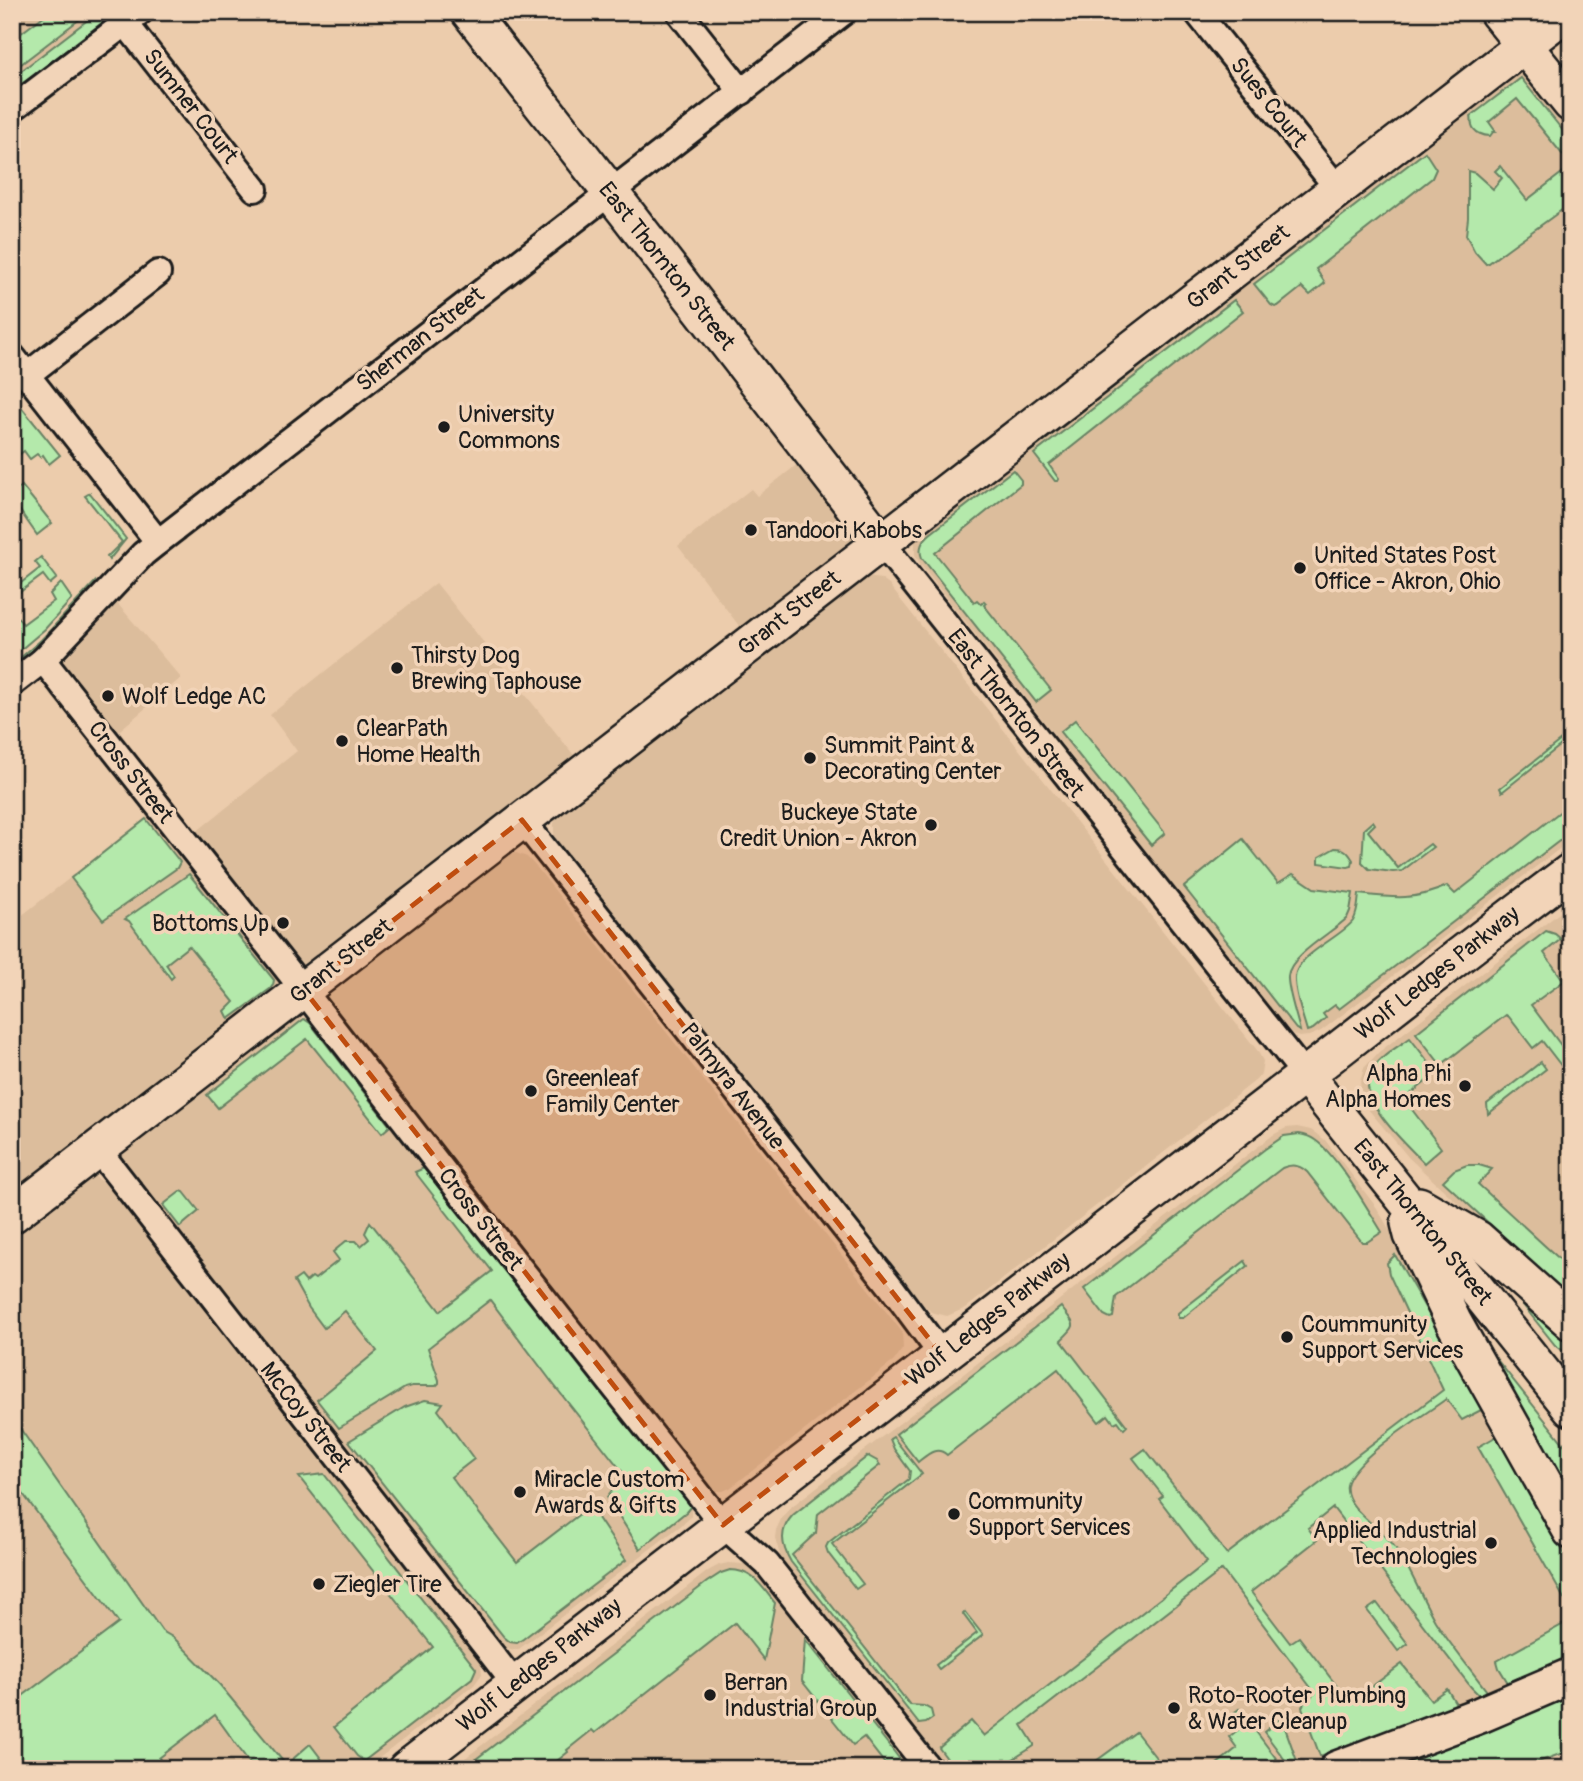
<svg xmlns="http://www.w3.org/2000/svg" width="1583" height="1781" viewBox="0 0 1583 1781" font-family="Pangolin,sans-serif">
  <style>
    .built { fill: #dcbd9c }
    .green { fill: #b4e9ab; stroke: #688264; stroke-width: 2 }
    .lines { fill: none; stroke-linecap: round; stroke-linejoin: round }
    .street-casing { stroke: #1c1c1c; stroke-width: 30 }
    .secondary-casing { stroke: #1c1c1c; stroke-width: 40 }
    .street { stroke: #f2d4b8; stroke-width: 24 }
    .secondary { stroke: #f2d4b8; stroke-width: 35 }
    .rail { stroke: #1c1c1c; stroke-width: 5 }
    .marked { fill: #bf4d0f; fill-opacity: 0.2; stroke: #bf4d0f; stroke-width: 5; stroke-dasharray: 14 9; stroke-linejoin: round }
    .poi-dot { fill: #1c1c1c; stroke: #f2d4b8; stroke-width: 2.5 }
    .labels { text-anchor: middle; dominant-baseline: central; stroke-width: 7; stroke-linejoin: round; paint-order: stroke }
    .street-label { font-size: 23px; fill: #1c1c1c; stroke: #f2d4b8 }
    .poi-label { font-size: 23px; fill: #1c1c1c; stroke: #f2d4b8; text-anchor: start }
  </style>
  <rect width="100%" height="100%" fill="#ecccac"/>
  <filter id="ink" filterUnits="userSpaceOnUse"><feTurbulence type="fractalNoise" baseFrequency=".0143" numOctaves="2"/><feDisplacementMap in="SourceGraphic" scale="14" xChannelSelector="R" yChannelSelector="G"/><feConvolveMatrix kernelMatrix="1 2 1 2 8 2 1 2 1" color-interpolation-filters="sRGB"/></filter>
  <g filter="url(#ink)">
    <!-- built -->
    <g class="built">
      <polygon points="12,12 116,12 12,92"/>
      <polygon points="1518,73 1526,74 1571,127 1571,840 1321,1031 1309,1036 1299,1037 1294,1035 1281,1022 920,564 915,555 915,542 919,535 1515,74"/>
      <polygon points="803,460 858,534 857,540 743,631 678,546 751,489 757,496"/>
      <polygon points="867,577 881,579 889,585 1257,1050 1263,1061 1261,1074 1256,1080 966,1308 947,1316 931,1312 921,1302 595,890 557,841 554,833 554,824 557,815 856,582"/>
      <polygon points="436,583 577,759 308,967 301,969 191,836 297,751 270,715"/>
      <polygon points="117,603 181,678 113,736 60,665"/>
      <polygon points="151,815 282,982 282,986 12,1196 12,923"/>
      <polygon points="516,853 527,857 538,869 902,1332 903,1348 894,1361 730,1488 723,1491 713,1491 707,1485 327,1003 327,993 504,855"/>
      <polygon points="1571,904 1571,1308 1409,1158 1368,1109 1361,1090 1360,1082 1364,1068 1379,1052"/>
      <polygon points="298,1017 307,1021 691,1506 691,1517 683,1524 519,1649 515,1650 506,1648 497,1642 121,1163 121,1156 126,1148 295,1018"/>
      <polygon points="1297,1127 1311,1130 1325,1140 1377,1208 1571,1551 1571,1671 1306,1769 947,1769 781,1559 775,1538 776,1530 782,1517 791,1507 1273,1135 1286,1128"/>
      <polygon points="94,1176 106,1184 480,1660 482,1674 474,1685 365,1769 12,1769 12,1235 82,1181 89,1177"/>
      <polygon points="728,1563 745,1564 755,1569 761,1574 916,1769 451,1769 708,1571 719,1565"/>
    </g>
    <!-- green -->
    <g class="green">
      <polygon points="49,12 89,12 12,71 12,40"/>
      <polygon points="98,12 116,12 12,92 12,78"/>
      <path d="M1521,78L1571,141V165L1517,99L1489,122L1496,132H1493L1490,136C1484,136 1474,133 1472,125C1471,122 1472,119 1471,116Z"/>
      <polygon points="1425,152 1436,169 1432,178 1316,269 1325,283 1310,295 1302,287 1278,306 1275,307 1271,305 1254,284"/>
      <path d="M1500,166L1527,200L1571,166V203C1544,224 1516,242 1489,263L1486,264L1475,252L1466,235L1468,218V171L1475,173L1493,189L1502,178L1495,171Z"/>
      <polygon points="1228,296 1230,297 1031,451 1030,449"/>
      <polygon points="1234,300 1243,311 1049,465 1059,479 1058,481 1055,481 1034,454"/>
      <polygon points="18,403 60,455 49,464 43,455 40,457 37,454 30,459 24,451 12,460 12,445 21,438 12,427 12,409"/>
      <path d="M1013,470L1021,480V484L935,553L974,602L977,600L981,604L984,601L986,603L984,605L1051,690L1036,702L922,558C918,548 922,541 930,534Z"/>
      <polygon points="22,486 52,523 37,535 18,508 12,512 12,492 15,492"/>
      <polygon points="90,493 126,539 109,560 107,557 122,542 85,496"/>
      <polygon points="41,557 57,578 50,584 43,575 12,598 12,590 40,568 35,562"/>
      <polygon points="95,582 95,588 33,652 12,669 12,665 41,640"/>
      <polygon points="61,583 72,599 45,629 12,657 12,610 23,624 54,601 50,594"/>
      <polygon points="1075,720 1165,833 1151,845 1060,732"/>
      <polygon points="1571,732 1571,737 1502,792 1500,788"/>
      <path d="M1571,803V832L1339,1009L1335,1005L1323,1014L1326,1018L1313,1029L1307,1031C1303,1016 1294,993 1295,977C1296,955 1340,938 1353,921C1358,913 1358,903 1359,894C1394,898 1414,901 1447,886L1455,894Z"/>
      <polygon points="146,819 180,862 177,868 103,920 71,878"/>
      <polygon points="1373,821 1375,824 1368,831 1398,868 1430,844 1433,847 1402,871 1393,872 1369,869 1362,862 1364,829"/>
      <path d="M1243,839L1278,883L1293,874L1314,888L1353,893L1350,911L1347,918C1333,932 1290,955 1288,976C1287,989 1297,1017 1300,1031L1296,1029L1184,887Z"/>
      <path d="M1335,848C1345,848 1348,852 1353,860L1352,866L1348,867L1319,863V857Z"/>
      <polygon points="189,874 274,980 273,985 270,989 229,1019 225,1011 234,1002 189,946 166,964 174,976 171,979 129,921 125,919"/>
      <polygon points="1546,931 1555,934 1561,939 1544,953 1564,981 1531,1005 1569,1056 1571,1056 1571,1083 1567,1079 1569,1076 1542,1041 1533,1048 1509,1017 1506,1015 1441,1065 1416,1033"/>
      <polygon points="304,1019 310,1023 390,1126 382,1133 307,1039 218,1108 207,1095"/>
      <path d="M1410,1038L1437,1073L1404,1099L1441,1148L1424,1163C1407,1145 1357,1101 1370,1074C1377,1058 1396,1048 1410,1038Z"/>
      <polygon points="1541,1062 1546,1069 1488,1114 1487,1104"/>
      <path d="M1299,1134C1305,1135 1310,1136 1315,1140C1337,1155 1367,1208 1382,1232L1367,1242H1362L1307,1172C1300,1165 1291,1164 1282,1168L1116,1297L1113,1317L1110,1318L1104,1315L1084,1289L1265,1149L1284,1136Z"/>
      <polygon points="1467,1165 1479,1165 1492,1169 1478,1184 1544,1245 1564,1263 1571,1266 1571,1299 1443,1181 1454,1170"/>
      <polygon points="424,1168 689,1502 691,1506 686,1512 640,1549 607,1497 624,1474 554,1385 490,1300 428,1348 439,1380 439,1383 436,1386 412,1386 405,1388 339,1428 317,1400 377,1351 345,1311 324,1328 309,1308 294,1281 301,1276 306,1282 312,1277 315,1279 339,1260 333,1252 346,1241 356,1241 361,1246 369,1239 365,1233 370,1222 440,1311 492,1271 415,1172"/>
      <polygon points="181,1191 184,1192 199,1211 180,1227 163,1205"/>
      <path d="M1395,1255L1483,1409L1462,1420L1446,1399C1423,1416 1352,1459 1347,1485C1343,1507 1379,1527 1391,1542C1410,1566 1420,1595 1435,1621C1451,1646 1471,1670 1489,1694L1481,1697L1471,1687L1333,1508L1308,1528L1317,1540L1251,1592L1290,1643L1299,1637L1350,1703L1402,1664L1431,1700L1447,1689L1458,1707L1320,1756L1302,1707L1304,1703L1315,1693L1222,1570L1022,1725L1034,1744V1746L1031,1748L997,1769H955L939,1748L971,1721L984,1736L1207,1562L1159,1499L1163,1496L1133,1458L1145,1449L1227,1554L1443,1390L1389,1274L1387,1263Z"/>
      <polygon points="1245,1261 1248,1266 1183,1318 1178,1318 1178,1313"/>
      <polygon points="1495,1270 1571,1335 1571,1358 1565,1352 1555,1345"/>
      <path d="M1061,1307C1075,1326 1079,1323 1061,1340L1127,1426L1124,1429L1118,1421L1114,1423L1108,1415L1099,1422L1058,1369L947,1455C936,1445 927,1455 918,1462L896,1434Z"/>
      <polygon points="1479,1337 1571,1453 1571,1510"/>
      <polygon points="425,1400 443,1403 438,1410 474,1459 451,1477 517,1562 581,1513 584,1516 592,1509 626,1560 523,1639 517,1643 510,1642 504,1637 349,1441 405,1407"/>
      <polygon points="12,1417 162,1631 174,1638 220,1685 286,1765 310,1744 329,1769 254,1769 215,1715 159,1758 164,1766 160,1769 12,1769 12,1704 119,1623 12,1479"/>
      <polygon points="1497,1436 1571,1565 1571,1611 1478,1447"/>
      <polygon points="893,1437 922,1474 832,1544 863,1584 856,1589 828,1553 826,1547 828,1543 909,1479 910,1471 894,1449 890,1439"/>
      <path d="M868,1456L877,1461L880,1465L818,1514L816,1533L792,1555L910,1705L924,1706L931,1710L933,1718L926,1723L919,1724L791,1562C781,1545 779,1530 793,1515Z"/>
      <polygon points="324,1474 476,1669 472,1678 364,1761 357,1756 334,1727 433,1647 299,1477"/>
      <path d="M730,1570C753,1570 762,1587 775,1603L764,1660L735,1623L595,1733L592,1730L567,1750L568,1752L547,1769H463L707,1582L721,1573Z"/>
      <polygon points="1377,1603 1408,1644 1398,1651 1367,1610"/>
      <polygon points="965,1612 983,1635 939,1669 936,1665 977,1633 963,1614"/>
      <polygon points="1571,1620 1571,1663 1510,1686 1499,1668 1497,1661"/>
      <polygon points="805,1639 895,1753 907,1769 889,1769 864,1737 853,1745 802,1681"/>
      <polygon points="1571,1693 1571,1750 1519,1769 1381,1769"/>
      <polygon points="1239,1709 1284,1769 1211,1769 1237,1748 1229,1737 1240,1728 1231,1715"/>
      <polygon points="1279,1720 1282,1721 1284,1725 1298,1764 1291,1768 1264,1732"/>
      <polygon points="1136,1732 1164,1768 1172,1763 1177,1769 1085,1769"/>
    </g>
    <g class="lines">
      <!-- street casing -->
      <g class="street-casing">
        <g id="street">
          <polyline points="679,12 742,92"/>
          <polyline points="1199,15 1338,189"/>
          <polyline points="126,24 255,189"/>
          <polyline points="12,109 140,12"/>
          <polyline points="12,356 158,542"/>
          <polyline points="27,375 158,273"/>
          <polyline points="881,542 1305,1075"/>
          <polyline points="43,660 290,973 463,1196 698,1493 723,1525 767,1564 929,1769"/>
          <polyline points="12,684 43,660 143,554 158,542 844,12"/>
          <polyline points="522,820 892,1288 941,1354"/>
          <polyline points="98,1150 515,1684"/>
        </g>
      </g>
      <!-- secondary casing -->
      <g class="secondary-casing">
        <g id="secondary">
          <polyline points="469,12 625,211 881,542"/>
          <polyline points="1497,12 1571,104"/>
          <polyline points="1305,1075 1571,1408"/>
          <polyline points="1419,1205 1478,1239 1571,1322"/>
          <polyline points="12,1215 1567,12"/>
          <polyline points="1409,1223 1412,1235 1453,1321 1571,1531"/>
          <path d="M406,1769C706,1537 1006,1305 1307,1074C1395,1006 1482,937 1571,871"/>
          <polyline points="1337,1769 1480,1715 1571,1676"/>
        </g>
      </g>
      <!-- street -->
      <use href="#street" class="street"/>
      <!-- secondary -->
      <use href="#secondary" class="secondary"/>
      <!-- rail -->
      <polyline class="rail" points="1551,1769 1571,1762"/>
    </g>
  </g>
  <!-- marked area -->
  <path class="marked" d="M522,820L941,1354L723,1525L304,990Z"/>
  <!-- markers -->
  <g class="poi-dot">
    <circle cx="444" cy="427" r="7"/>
    <circle cx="751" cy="530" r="7"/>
    <circle cx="1300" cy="568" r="7"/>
    <circle cx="397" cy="668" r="7"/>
    <circle cx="108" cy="696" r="7"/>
    <circle cx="342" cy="741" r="7"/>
    <circle cx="810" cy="758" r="7"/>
    <circle cx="931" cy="825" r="7"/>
    <circle cx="283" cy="923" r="7"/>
    <circle cx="1465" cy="1086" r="7"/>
    <circle cx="531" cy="1091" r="7"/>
    <circle cx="1287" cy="1337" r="7"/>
    <circle cx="520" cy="1492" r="7"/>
    <circle cx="954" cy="1514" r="7"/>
    <circle cx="1491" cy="1543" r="7"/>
    <circle cx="319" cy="1584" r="7"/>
    <circle cx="710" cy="1695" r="7"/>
    <circle cx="1174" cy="1708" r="7"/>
  </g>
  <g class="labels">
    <!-- street labels -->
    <g class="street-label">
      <text transform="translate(1269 102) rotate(51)">Sues Court</text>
      <text transform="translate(191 106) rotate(52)">Sumner Court</text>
      <text transform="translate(667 266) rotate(52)">East Thornton Street</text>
      <text transform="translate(1238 267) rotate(-38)">Grant Street</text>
      <text transform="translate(420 339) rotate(-38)">Sherman Street</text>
      <text transform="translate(789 613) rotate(-38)">Grant Street</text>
      <text transform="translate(1016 713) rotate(52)">East Thornton Street</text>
      <text transform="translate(131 772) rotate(52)">Cross Street</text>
      <text transform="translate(341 961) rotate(-38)">Grant Street</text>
      <text transform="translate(1437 973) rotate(-38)">Wolf Ledges Parkway</text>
      <text transform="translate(733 1086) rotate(52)">Palmyra Avenue</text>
      <text transform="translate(481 1219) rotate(52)">Cross Street</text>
      <text transform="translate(1423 1222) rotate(51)">East Thornton Street</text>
      <text transform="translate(988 1319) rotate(-38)">Wolf Ledges Parkway</text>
      <text transform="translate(306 1417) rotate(52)">McCoy Street</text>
      <text transform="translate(539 1665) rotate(-38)">Wolf Ledges Parkway</text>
    </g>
    <!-- poi labels -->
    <g class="poi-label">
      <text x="458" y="414">University<tspan x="458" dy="26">Commons</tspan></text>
      <text x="765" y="530">Tandoori Kabobs</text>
      <text x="1314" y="555">United States Post<tspan x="1314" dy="26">Office - Akron, Ohio</tspan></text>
      <text x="411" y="655">Thirsty Dog<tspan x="411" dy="26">Brewing Taphouse</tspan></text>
      <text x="122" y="696">Wolf Ledge AC</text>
      <text x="356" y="728">ClearPath<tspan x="356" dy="26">Home Health</tspan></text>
      <text x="824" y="745">Summit Paint &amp;<tspan x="824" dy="26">Decorating Center</tspan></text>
      <text x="917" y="812" text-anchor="end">Buckeye State<tspan x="917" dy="26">Credit Union - Akron</tspan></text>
      <text x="269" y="923" text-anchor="end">Bottoms Up</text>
      <text x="1451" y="1073" text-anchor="end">Alpha Phi<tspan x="1451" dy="26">Alpha Homes</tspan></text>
      <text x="545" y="1078">Greenleaf<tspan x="545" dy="26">Family Center</tspan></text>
      <text x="1301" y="1324">Coummunity<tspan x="1301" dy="26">Support Services</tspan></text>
      <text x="534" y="1479">Miracle Custom<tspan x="534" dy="26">Awards &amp; Gifts</tspan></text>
      <text x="968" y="1501">Community<tspan x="968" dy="26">Support Services</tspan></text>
      <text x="1477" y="1530" text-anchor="end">Applied Industrial<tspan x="1477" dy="26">Technologies</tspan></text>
      <text x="333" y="1584">Ziegler Tire</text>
      <text x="724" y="1682">Berran<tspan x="724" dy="26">Industrial Group</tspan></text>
      <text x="1188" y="1695">Roto-Rooter Plumbing<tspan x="1188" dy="26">&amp; Water Cleanup</tspan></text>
    </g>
  </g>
  <!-- margin -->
  <rect width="1583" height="1781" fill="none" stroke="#f2d4b8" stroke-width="42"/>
  <rect x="21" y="21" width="1541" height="1739" fill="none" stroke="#1c1c1c" stroke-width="2.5" filter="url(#ink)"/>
</svg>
